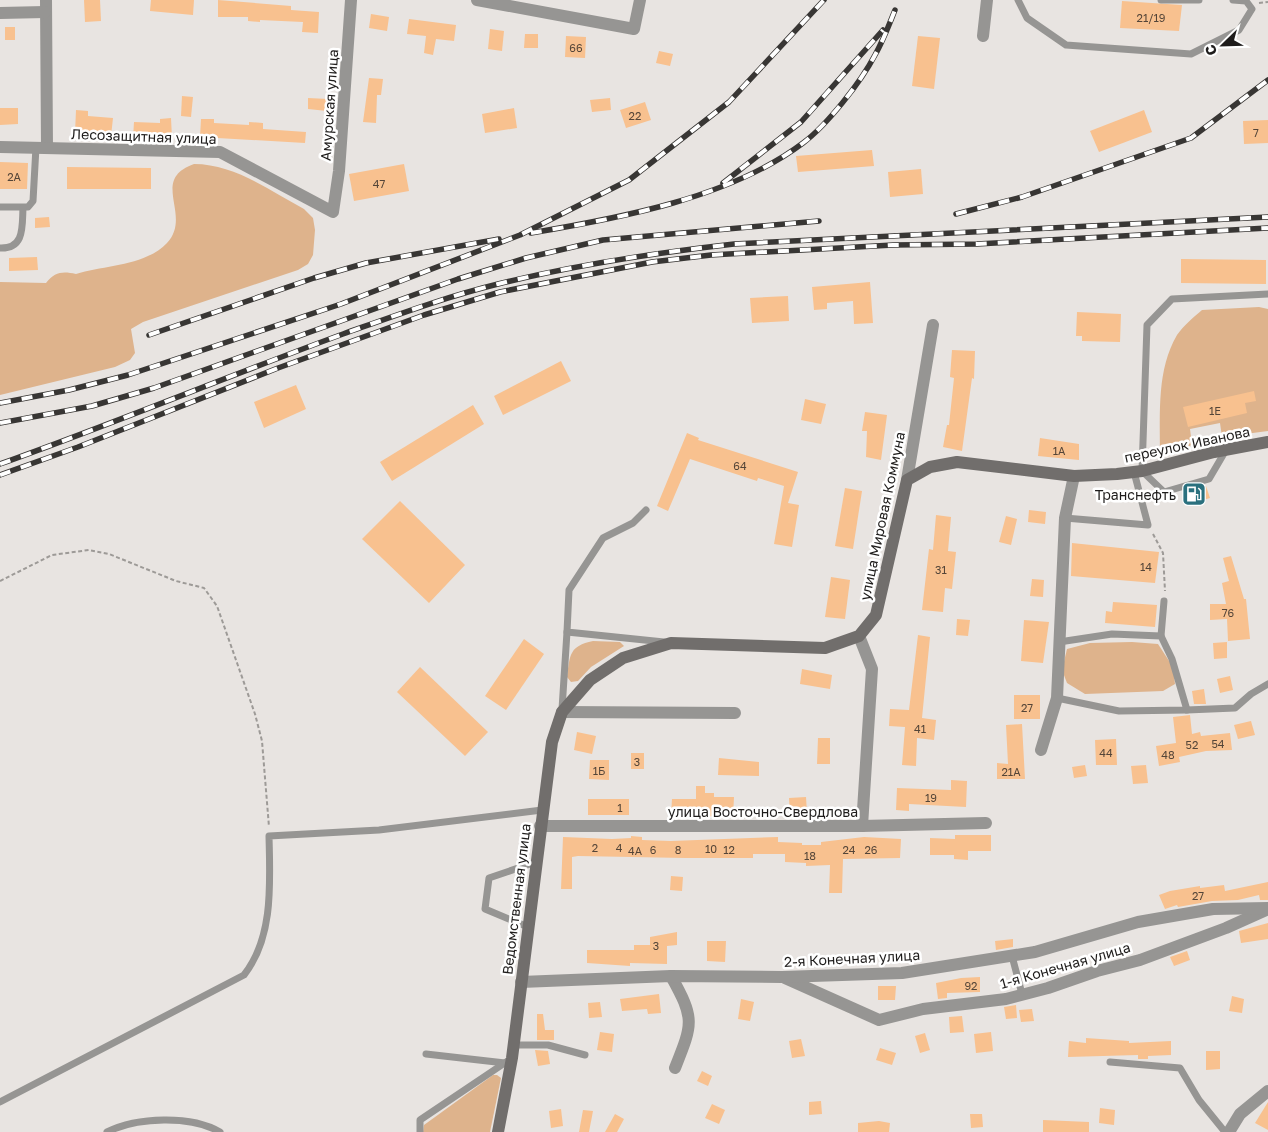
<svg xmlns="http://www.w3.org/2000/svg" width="1268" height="1132" viewBox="0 0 1268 1132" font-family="'Golos Text',sans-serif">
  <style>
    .green { fill: #deb38c }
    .building { fill: #f8c18f }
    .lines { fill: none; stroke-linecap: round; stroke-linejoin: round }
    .path { stroke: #9d9a97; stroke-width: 2; stroke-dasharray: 4 2.5; stroke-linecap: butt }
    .lane { stroke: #969593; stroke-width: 7 }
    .street { stroke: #969593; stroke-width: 12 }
    .secondary { stroke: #716e6c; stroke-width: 12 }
    .rail-casing { stroke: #383634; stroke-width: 5.5 }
    .rail { stroke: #fff; stroke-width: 4; stroke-dasharray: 11; stroke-linecap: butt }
    .labels { text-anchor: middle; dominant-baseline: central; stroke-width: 5; stroke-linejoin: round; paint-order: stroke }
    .number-label { font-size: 11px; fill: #544538 }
    .street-label { font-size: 14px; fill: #1e1c1b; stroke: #fff }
    .poi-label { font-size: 14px; fill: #1e1c1b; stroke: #fff; text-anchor: end }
  </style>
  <rect width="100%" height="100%" fill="#e8e4e1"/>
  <!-- green -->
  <g class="green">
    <path d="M194,164C234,164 269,190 304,209L313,218L315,230L313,255L308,264L298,270L143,322L131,329L135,353L130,360L115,367L0,395V282L46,283C55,272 62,271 76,274C105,265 145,266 167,243C193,215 149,180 194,164Z"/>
    <path d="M1259,307L1268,309V431L1222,437L1220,423L1190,429L1192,444C1181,454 1173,456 1160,450C1160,412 1157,369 1177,335C1183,326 1194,317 1202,310Z"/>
    <path d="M593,641L620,642L624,646L591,667L578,681L571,682L567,677C570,655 569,646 593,641Z"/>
    <polygon points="1132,642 1158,644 1173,667 1175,684 1163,691 1085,694 1067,683 1062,670 1067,649 1090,643"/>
    <polygon points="493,1075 497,1075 501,1078 490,1132 423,1132 424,1125"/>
  </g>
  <!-- building -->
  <g class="building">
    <polygon points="84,0 100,0 101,21 85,22"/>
    <polygon points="151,0 194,0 193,15 150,11"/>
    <polygon points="218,0 291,6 291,10 319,12 318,33 302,32 303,22 260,20 260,22 248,21 248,17 218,17"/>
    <polygon points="1122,1 1182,5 1179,31 1120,28"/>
    <polygon points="371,14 389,17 387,31 369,28"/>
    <polygon points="409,19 456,25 454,41 436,39 433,55 424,53 426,36 407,34"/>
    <rect x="5" y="27" width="10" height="13"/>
    <polygon points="490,29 504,31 502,51 488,49"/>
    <polygon points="525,34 538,34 538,48 524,48"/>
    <polygon points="566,36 586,37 585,58 565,57"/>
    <polygon points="918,36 940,38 934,89 912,86"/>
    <polygon points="659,51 673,54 670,66 656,63"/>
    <polygon points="369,78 383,79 381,95 377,95 376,123 363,122"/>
    <polygon points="182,96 193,97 191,117 181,116"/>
    <polygon points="308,98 328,99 327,111 308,109"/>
    <polygon points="610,98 611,110 592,112 590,100"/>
    <polygon points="645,102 651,120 626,128 620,110"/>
    <polygon points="0,108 18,108 18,124 0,125"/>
    <polygon points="514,108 517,128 485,133 482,114"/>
    <polygon points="76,110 88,111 88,116 113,118 111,136 75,133"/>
    <polygon points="1144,110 1152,132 1099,152 1090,131"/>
    <polygon points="171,118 172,138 133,138 134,122 160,123 160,119"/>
    <polygon points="201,119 214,119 214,123 249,125 249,122 263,123 263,129 306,132 305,143 200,137"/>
    <polygon points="1268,120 1268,143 1244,144 1243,121"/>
    <polygon points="872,150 874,166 798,172 796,156"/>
    <polygon points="0,162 28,163 27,189 0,189"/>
    <polygon points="404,164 409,191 354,201 349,174"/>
    <polygon points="67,167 151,168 151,189 67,189"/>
    <polygon points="921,169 923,194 890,197 888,172"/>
    <polygon points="49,217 50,227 35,228 35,218"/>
    <polygon points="37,257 38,270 9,271 9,258"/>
    <polygon points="1181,259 1266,260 1266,284 1181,283"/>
    <polygon points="870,282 873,323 854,324 853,301 827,303 827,309 814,310 812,287"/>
    <polygon points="788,296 789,321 752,323 750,298"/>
    <polygon points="1077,312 1121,314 1120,342 1082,341 1082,336 1076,336"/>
    <polygon points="952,350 975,351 974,379 972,378 962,451 943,447 947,425 949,425 954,378 950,377"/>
    <polygon points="561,361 571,381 503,415 494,396"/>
    <polygon points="296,385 306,409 264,428 254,402"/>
    <polygon points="1254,391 1256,401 1245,403 1247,413 1188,427 1183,407"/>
    <polygon points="805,399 826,404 821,424 801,420"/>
    <polygon points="473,405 484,424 392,481 380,462"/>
    <polygon points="865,412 887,415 881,460 866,457 867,431 862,431"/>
    <polygon points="687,433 699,438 698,440 798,472 788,503 799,505 792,547 774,544 784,486 758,478 757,481 690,459 668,511 657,506"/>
    <polygon points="1040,438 1079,444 1079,460 1038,456"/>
    <polygon points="1206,486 1210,498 1187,505 1184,492"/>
    <polygon points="845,488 862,491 853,549 835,546"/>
    <polygon points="400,501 465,565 429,603 362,539"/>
    <polygon points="1029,510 1046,512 1045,524 1028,522"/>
    <polygon points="936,515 951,517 948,551 956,552 952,589 945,588 943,612 922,610 929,549 933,550"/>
    <polygon points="1006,516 1017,519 1011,545 999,542"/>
    <polygon points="1072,543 1159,552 1155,583 1071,576"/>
    <polygon points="1231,556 1244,599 1246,599 1250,639 1228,641 1227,619 1210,620 1210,604 1226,604 1222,583 1229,581 1223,558"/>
    <polygon points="831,577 850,580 845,619 825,617"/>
    <polygon points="1032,579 1044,580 1043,597 1030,596"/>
    <polygon points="1113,602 1157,605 1155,627 1105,623 1106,611 1112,612"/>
    <polygon points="957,619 970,620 968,636 956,635"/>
    <polygon points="1024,620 1049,622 1043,663 1021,661"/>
    <polygon points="918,635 930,637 922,718 936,720 934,740 917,738 916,766 902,765 905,727 889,726 890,709 909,710"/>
    <polygon points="524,639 544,654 506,710 485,696"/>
    <polygon points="1227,642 1227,658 1214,659 1213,643"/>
    <polygon points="420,667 488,732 465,756 397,692"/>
    <polygon points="802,669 832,675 830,689 800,684"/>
    <polygon points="1230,676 1233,690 1220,693 1217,679"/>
    <polygon points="1204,689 1206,704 1194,704 1192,691"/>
    <rect x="1014" y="695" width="26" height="24"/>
    <polygon points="1190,715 1192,734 1200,732 1201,736 1230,733 1232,750 1206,751 1179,757 1180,762 1159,766 1156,746 1176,743 1173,717"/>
    <polygon points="1251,721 1255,735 1238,739 1234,725"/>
    <polygon points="1022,724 1025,779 997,779 997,763 1008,764 1006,725"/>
    <polygon points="577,732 596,736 592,754 574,750"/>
    <polygon points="818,738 830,738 830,764 817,764"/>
    <polygon points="1116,739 1117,765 1096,765 1095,740"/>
    <rect x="631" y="753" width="13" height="16"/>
    <polygon points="719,758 759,762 759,776 718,775"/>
    <polygon points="590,760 609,760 609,780 589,779"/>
    <polygon points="1085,765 1087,776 1074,778 1072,767"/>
    <polygon points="1146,765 1148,783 1133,784 1131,766"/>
    <polygon points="951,780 967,781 966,807 909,804 909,811 896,810 897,788 951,790"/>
    <polygon points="696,786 705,786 705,793 714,793 714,797 734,797 733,817 671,815 672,799 696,799"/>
    <polygon points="806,797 807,813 790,814 789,798"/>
    <rect x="588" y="799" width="41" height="16"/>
    <polygon points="955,835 991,835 991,851 968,851 968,860 954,859 954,855 930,855 930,838 955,839"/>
    <polygon points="631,836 642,837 642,840 671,841 778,837 778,842 802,843 802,845 821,845 821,842 864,837 901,839 900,858 843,859 842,893 829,893 830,865 806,866 806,863 785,862 785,854 753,854 753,858 685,858 578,856 572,857 572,889 561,889 563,837 612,839 631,838"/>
    <polygon points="671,876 683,877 682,891 670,890"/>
    <polygon points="1268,882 1268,900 1260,900 1259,895 1238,900 1212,901 1178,907 1177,905 1165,909 1159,895 1170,891 1200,886 1200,888 1224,885 1225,891"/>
    <polygon points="1268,923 1268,939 1241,943 1239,931"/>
    <polygon points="677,932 677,945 667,946 667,964 630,963 630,966 587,963 587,950 634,950 634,945 650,945 650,937"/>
    <polygon points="1013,939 1013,947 996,950 995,941"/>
    <polygon points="707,941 726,941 725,962 707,961"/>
    <polygon points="1187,951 1190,960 1174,966 1170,957"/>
    <polygon points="980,977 980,992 947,993 947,998 938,999 936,983 961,978"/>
    <polygon points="878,986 896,986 895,1000 878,1000"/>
    <polygon points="659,994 661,1013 648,1014 647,1009 622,1011 620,999"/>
    <polygon points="1232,996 1244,999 1242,1013 1229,1011"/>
    <polygon points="741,999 754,1002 750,1021 738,1019"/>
    <polygon points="600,1002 602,1017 589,1018 588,1003"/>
    <polygon points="1016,1005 1017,1018 1006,1019 1004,1007"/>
    <polygon points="1032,1009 1034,1021 1021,1022 1019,1010"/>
    <polygon points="537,1014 543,1014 545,1030 554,1030 554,1040 537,1040"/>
    <polygon points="962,1016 964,1032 950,1033 949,1017"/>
    <polygon points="600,1032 614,1034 612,1052 597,1050"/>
    <polygon points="991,1032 993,1051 976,1053 974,1034"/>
    <polygon points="925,1033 930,1050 920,1053 915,1036"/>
    <polygon points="1086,1038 1129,1041 1129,1043 1171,1041 1171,1055 1148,1056 1148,1059 1138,1059 1138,1055 1068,1057 1069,1041 1086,1043"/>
    <polygon points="801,1039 805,1056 792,1058 789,1041"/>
    <polygon points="880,1048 896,1053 892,1065 876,1060"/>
    <polygon points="535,1050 548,1051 550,1064 538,1066"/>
    <polygon points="1206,1051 1220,1051 1220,1069 1206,1070"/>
    <polygon points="702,1071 712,1076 708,1086 697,1081"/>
    <polygon points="821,1101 822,1114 809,1115 809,1102"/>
    <polygon points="1268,1102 1268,1130 1255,1123"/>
    <polygon points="712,1104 725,1110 719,1124 705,1118"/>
    <polygon points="1100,1108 1115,1110 1114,1125 1099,1123"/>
    <polygon points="561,1109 563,1126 551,1128 549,1111"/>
    <polygon points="583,1110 593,1111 589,1132 579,1132"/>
    <polygon points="615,1114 624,1119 617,1132 605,1132"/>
    <polygon points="970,1114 982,1114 983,1127 971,1128"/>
    <polygon points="1043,1120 1089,1122 1089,1132 1043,1132"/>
    <polygon points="879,1121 890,1123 889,1132 858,1132 858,1123"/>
  </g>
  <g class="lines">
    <!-- path -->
    <g class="path">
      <polyline points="1259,3 1268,2"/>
      <polyline points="1153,534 1163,553 1165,591"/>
      <polyline points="0,581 52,555 89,550 109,554 176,581 204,588 217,606 255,714 262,741 269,827"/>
    </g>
    <!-- lane -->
    <g class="lane">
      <polyline points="1018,0 1027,18 1066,45 1191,54 1239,30 1252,9 1246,1 1233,0"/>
      <polyline points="1161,0 1199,0"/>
      <polyline points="0,207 28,207 33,201 36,147"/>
      <path d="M0,248C25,249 22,226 23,208"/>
      <polyline points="1226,450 1209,479 1164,492 1142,471 1147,325 1172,299 1268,294"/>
      <polyline points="646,510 633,523 603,538 569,590 567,632 664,642"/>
      <polyline points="1065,518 1148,525 1134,472"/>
      <polyline points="1161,636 1164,601"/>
      <polyline points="1057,698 1119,711 1187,710 1172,659 1161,636 1112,634 1059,642"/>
      <polyline points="562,709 567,632"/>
      <polyline points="1187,710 1235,708 1251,694 1268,684"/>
      <polyline points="528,927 485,909 489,878 536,862"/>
      <polyline points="1012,956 1022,994"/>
      <polyline points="514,1045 548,1045 585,1055"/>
      <polyline points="426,1054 505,1063"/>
      <polyline points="1110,1062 1180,1068 1199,1100 1225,1132"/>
      <path d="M0,1102L244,975C274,937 270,882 269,836L379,830L542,810"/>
      <path d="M107,1132C137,1117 191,1115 220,1132"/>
      <polyline points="420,1132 420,1120 512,1058"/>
    </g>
    <!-- street -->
    <g class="street">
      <polyline points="46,0 47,147"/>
      <polyline points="477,0 634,29 640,0"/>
      <polyline points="0,13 45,12"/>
      <polyline points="983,36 987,0"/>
      <polyline points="0,147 220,152 333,212 339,171 351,0"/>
      <polyline points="907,480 933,325"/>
      <polyline points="859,636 872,669 862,826"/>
      <polyline points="562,712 735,713"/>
      <polyline points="1041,750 1057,698 1065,518 1074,476"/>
      <polyline points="540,826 862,826 986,823"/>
      <path d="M671,976C695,1019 693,1023 675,1068"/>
      <polyline points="785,978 879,1020 923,1009 1006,999 1048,988 1097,971 1140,960 1226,928 1266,910"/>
      <polyline points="521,982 671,976 782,977 902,973 1035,952 1138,922 1213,909 1268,908"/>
      <polyline points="1229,1132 1240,1114 1268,1091"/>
    </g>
    <!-- secondary -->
    <polyline class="secondary" points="498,1132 512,1058 552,742 562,712 590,680 623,658 671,643 825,648 859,636 876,615 907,480 930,467 957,462 1074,476 1117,474 1142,471 1214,452 1268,442"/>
    <!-- rail casing -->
    <g class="rail-casing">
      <g id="rail">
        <polyline points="723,183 801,122 883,30"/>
        <polyline points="956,214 1022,197 1191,138 1268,80"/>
        <path d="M531,233C620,218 730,198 803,143C827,125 861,82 875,55C883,41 889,25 895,10"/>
        <polyline points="149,335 314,278 366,263 499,239"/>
        <polyline points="0,403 69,390 128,375 341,304 520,235 629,180 729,102 824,0"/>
        <polyline points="0,423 92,406 154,388 458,279 526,258 603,240 819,221"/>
        <path d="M0,464C115,423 228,376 343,334C394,316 445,297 498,284C575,265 654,253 734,244L1268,217"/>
        <polyline points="0,475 78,447 278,368 424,315 500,292 652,262 711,255 893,245 977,244 1268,228"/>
      </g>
    </g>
    <!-- rail -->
    <use href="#rail" class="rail"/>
  </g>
  <!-- icons -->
  <defs>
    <g id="fuel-square" transform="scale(1.25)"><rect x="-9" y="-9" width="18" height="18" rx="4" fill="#2a707e" stroke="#fff"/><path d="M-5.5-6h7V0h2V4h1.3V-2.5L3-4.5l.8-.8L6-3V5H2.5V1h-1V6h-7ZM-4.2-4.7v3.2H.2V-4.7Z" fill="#fff"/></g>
  </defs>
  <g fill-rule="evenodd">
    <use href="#fuel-square" x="1194" y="494"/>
  </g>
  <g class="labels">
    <!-- number labels -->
    <g class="number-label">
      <text x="1151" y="17">21/19</text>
      <text x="576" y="47">66</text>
      <text x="635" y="115">22</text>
      <text x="1256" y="132">7</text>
      <text x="14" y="176">2А</text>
      <text x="379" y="183">47</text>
      <text x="1215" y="410">1Е</text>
      <text x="1059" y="450">1А</text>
      <text x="740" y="465">64</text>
      <text x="1146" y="566">14</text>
      <text x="941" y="569">31</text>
      <text x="1228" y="612">76</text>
      <text x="1027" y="707">27</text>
      <text x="920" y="728">41</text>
      <text x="1218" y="743">54</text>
      <text x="1192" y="744">52</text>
      <text x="1106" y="752">44</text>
      <text x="1168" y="754">48</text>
      <text x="637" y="761">3</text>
      <text x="599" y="770">1Б</text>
      <text x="1011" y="771">21А</text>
      <text x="931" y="797">19</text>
      <text x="620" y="807">1</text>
      <text x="595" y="847">2</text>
      <text x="619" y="847">4</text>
      <text x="711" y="848">10</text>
      <text x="653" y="849">6</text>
      <text x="678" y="849">8</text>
      <text x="729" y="849">12</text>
      <text x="849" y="849">24</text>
      <text x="871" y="849">26</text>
      <text x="635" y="850">4А</text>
      <text x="810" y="855">18</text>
      <text x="1198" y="895">27</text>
      <text x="656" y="945">3</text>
      <text x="971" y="985">92</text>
    </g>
    <!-- street labels -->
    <g class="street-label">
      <text transform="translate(329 105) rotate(-86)">Амурская улица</text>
      <text transform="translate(144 136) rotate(2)">Лесозащитная улица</text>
      <text transform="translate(1187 444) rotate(-12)">переулок Иванова</text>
      <text transform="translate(882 516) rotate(-78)">улица Мировая Коммуна</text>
      <text x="763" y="811">улица Восточно-Свердлова</text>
      <text transform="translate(516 899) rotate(-83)">Ведомственная улица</text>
      <text transform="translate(852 958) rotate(-3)">2-я Конечная улица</text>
      <text transform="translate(1065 965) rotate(-16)">1-я Конечная улица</text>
    </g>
    <!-- poi labels -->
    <g class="poi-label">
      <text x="1176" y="494">Транснефть</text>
    </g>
  </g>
  <!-- north arrow -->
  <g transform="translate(1223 45) rotate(247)" stroke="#ffffff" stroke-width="4" paint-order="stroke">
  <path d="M0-4L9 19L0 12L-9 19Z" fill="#1e1c1b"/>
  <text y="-8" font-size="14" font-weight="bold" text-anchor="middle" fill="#1e1c1b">С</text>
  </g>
</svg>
